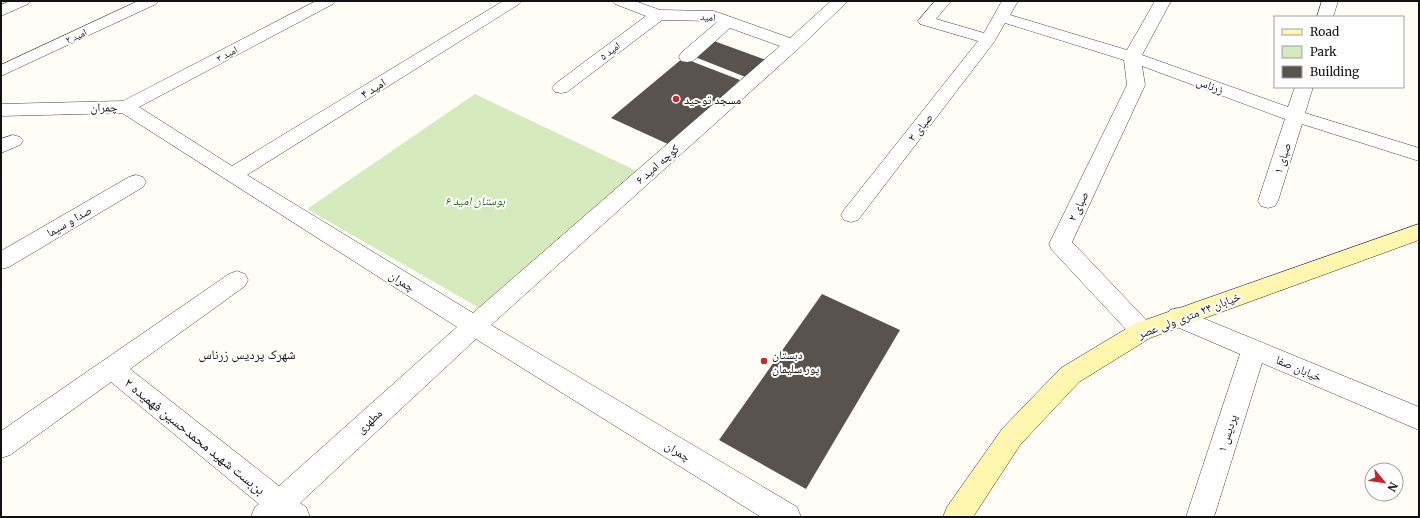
<svg xmlns="http://www.w3.org/2000/svg" width="1420" height="518" viewBox="0 0 1420 518" font-family="Merriweather,'Noto Naskh Arabic',serif">
  <style>
    .green { fill: #d5ebbd }
    .building { fill: #5a524d }
    .lines { fill: none; stroke-linecap: round; stroke-linejoin: round }
    .street-casing { stroke: #444; stroke-width: 1 }
    .secondary-casing { stroke: #333; stroke-width: 1 }
    .street { fill: #fff; fill-rule: evenodd }
    .secondary { fill: #fff6b0; fill-rule: evenodd }
    .poi-dot { fill: #c4262e; stroke: #fff; stroke-width: 1.5 }
    .labels { text-anchor: middle; dominant-baseline: central; stroke-width: 4; stroke-linejoin: round; paint-order: stroke }
    .far-street-label { font-size: 10px; fill: #111; stroke: #fff }
    .street-label { font-size: 12px; fill: #111; stroke: #fff }
    .poi-label { font-size: 12px; fill: #111; stroke: #fff; text-anchor: start }
    .park-label { font-size: 12px; font-style: italic; fill: #2f6b1f; stroke: #fff }
    .neighbourhood-label { font-size: 13px; fill: #111; stroke: #fff }
    .near-street-label { font-size: 14px; fill: #111; stroke: #fff }
  </style>
  <rect width="100%" height="100%" fill="#fffdf5"/>
  <!-- green -->
  <polygon class="green" points="475,94 639,172 481,309 307,209"/>
  <!-- building -->
  <g class="building">
    <polygon points="714,41 766,60 748,78 695,57"/>
    <polygon points="683,58 740,80 670,145 611,118"/>
    <polygon points="822,294 900,330 806,489 719,440"/>
  </g>
  <g class="lines">
    <!-- street casing -->
    <g class="street-casing">
      <g id="street">
        <polygon points="10,1 31,1 28,4 1,16 1,5"/>
        <polygon points="138,1 159,1 156,4 1,76 1,65"/>
        <polygon points="316,1 336,1 333,4 139,107 232,166 503,1 522,1 519,4 247,175 473,313 780,46 730,28 693,61 687,62 681,61 679,57 681,53 717,22 712,21 662,20 567,92 561,93 555,92 552,88 555,84 646,16 615,4 612,1 635,1 660,10 714,11 790,38 831,1 848,1 798,49 491,325 797,507 801,517 761,517 476,339 300,503 306,507 310,517 251,517 255,507 259,504 111,382 10,455 1,458 1,431 229,274 237,271 245,274 248,280 245,286 130,369 279,486 457,327 122,113 1,116 1,104 123,101"/>
        <polygon points="935,1 951,1 936,19 984,33 1002,1 1018,1 1010,15 1127,50 1155,1 1171,1 1142,55 1288,107 1295,87 1313,87 1305,113 1419,148 1419,161 1302,124 1278,201 1275,206 1268,208 1261,206 1258,201 1285,119 1142,66 1145,85 1072,242 1150,324 1154,331 1150,338 1142,341 1134,338 1052,250 1049,244 1127,85 1124,60 1005,23 994,42 858,220 851,222 844,220 841,215 844,210 978,41 920,24 918,21"/>
        <polygon points="1322,1 1338,1 1333,17 1317,17"/>
        <polygon points="13,135 20,137 23,141 20,145 1,153 1,139"/>
        <polygon points="136,175 143,177 146,182 143,187 9,267 1,269 1,251 129,177"/>
        <polygon points="1178,308 1419,407 1419,430 1262,363 1214,517 1186,517 1240,354 1170,324 1166,317 1170,310"/>
      </g>
    </g>
    <!-- secondary casing -->
    <g class="secondary-casing">
      <polygon id="secondary" points="1419,224 1419,240 1150,338 1079,382 1020,445 973,517 943,517 947,507 1002,429 1061,368 1134,324"/>
    </g>
    <!-- street -->
    <use href="#street" class="street"/>
    <!-- secondary -->
    <use href="#secondary" class="secondary"/>
  </g>
  <!-- markers -->
  <g class="poi-dot">
    <circle cx="676" cy="99" r="4"/>
    <circle cx="764" cy="361" r="4"/>
  </g>
  <g class="labels">
    <!-- far-street labels -->
    <g class="far-street-label">
      <text transform="translate(708 17) rotate(6)">امید</text>
      <text transform="translate(76 36) rotate(-25)">امید ۲</text>
      <text transform="translate(610 51) rotate(-37)">امید ۵</text>
      <text transform="translate(227 54) rotate(-28)">امید ۳</text>
    </g>
    <!-- street labels -->
    <g class="street-label">
      <text transform="translate(1210 85) rotate(20)">زرناس</text>
      <text transform="translate(373 88) rotate(-32)">امید ۴</text>
      <text transform="translate(104 107) rotate(-1)">چمران</text>
      <text transform="translate(920 127) rotate(-52)">صبای ۳</text>
      <text transform="translate(1282 158) rotate(-72)">صبای ۱</text>
      <text transform="translate(657 164) rotate(-41)">کوچه امید ۶</text>
      <text transform="translate(1078 206) rotate(-64)">صبای ۲</text>
      <text transform="translate(69 221) rotate(-30)">صدا و سیما</text>
      <text transform="translate(402 281) rotate(32)">چمران</text>
      <text transform="translate(1189 315) rotate(-21)">خیابان ۲۴ متری ولی عصر</text>
      <text transform="translate(1299 368) rotate(23)">خیابان صفا</text>
      <text transform="translate(369 421) rotate(-42)">مطهری</text>
      <text transform="translate(1227 433) rotate(-72)">پردیس ۱</text>
      <text transform="translate(678 451) rotate(31)">چمران</text>
    </g>
    <!-- poi labels -->
    <g class="poi-label">
      <text x="684" y="99">مسجد توحید</text>
      <text x="772" y="354">دبستان<tspan x="772" dy="14">پور سلیمان</tspan></text>
    </g>
    <!-- park labels -->
    <g class="park-label">
      <text x="475" y="200">بوستان امید ۶</text>
    </g>
    <!-- neighbourhood labels -->
    <g class="neighbourhood-label">
      <text x="247" y="354">شهرک پردیس زرناس</text>
    </g>
    <!-- near-street labels -->
    <g class="near-street-label">
      <text transform="translate(195 436) rotate(39)">بن‌بست شهید محمدحسین فهمیده ۲</text>
    </g>
  </g>
  <!-- border -->
  <rect width="1420" height="518" fill="none" stroke="#111111" stroke-width="4"/>
  <!-- legend -->
  <rect x="1274" y="16" width="130" height="72" fill="#ffffff" stroke="#a0a0a0"/>
  <rect x="1282" y="29" width="20" height="6" fill="#fff6b0" stroke="#a0a0a0"/>
  <text x="1310" y="36" font-size="12" fill="#111111">Road</text>
  <rect x="1282" y="46" width="20" height="12" fill="#d5ebbd" stroke="#a0a0a0"/>
  <text x="1310" y="56" font-size="12" fill="#111111">Park</text>
  <rect x="1282" y="66" width="20" height="12" fill="#5a524d" stroke="#a0a0a0"/>
  <text x="1310" y="76" font-size="12" fill="#111111">Building</text>
  <!-- north arrow -->
  <g transform="translate(1384 482) rotate(119)"><circle r="19" fill="#ffffff" stroke="#a0a0a0"/>
  <path d="M0-3L7 15L0 10L-7 15Z" fill="#c4262e"/>
  <text y="-6" font-size="11" font-weight="bold" text-anchor="middle" fill="#111111">N</text>
  </g>
</svg>
